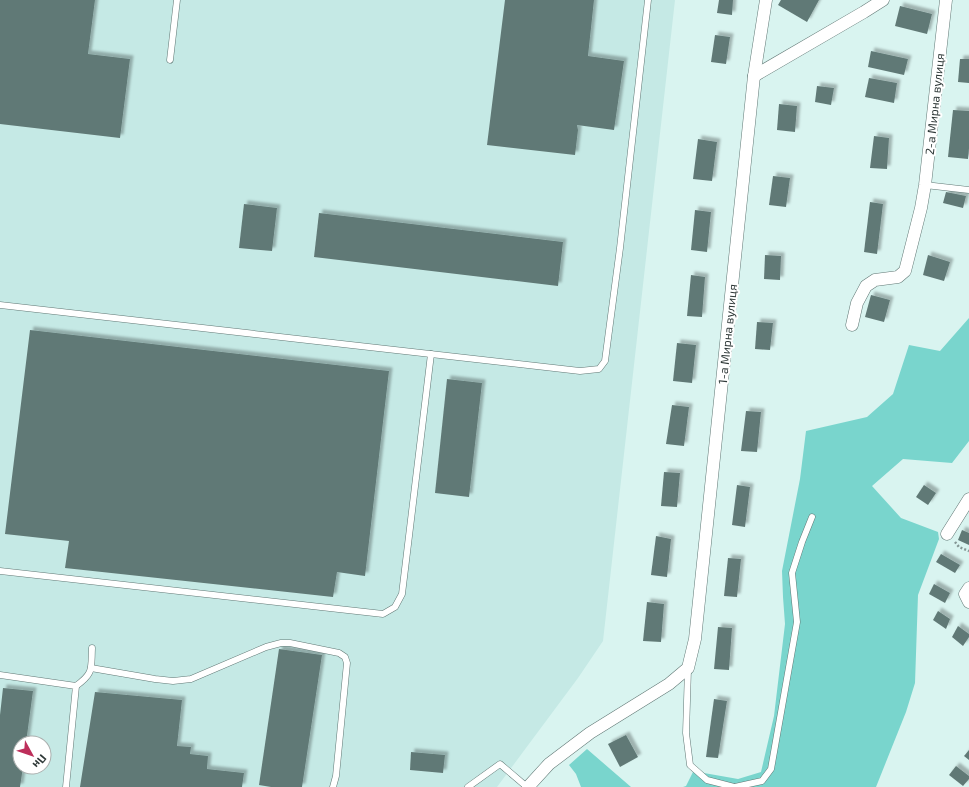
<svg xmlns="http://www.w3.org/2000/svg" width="969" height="787" viewBox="0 0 969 787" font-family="'Exo 2',sans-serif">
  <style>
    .built { fill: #c5e9e5; fill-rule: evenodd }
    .green { fill: #79d5cd }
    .building { fill: #617976; filter: url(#shadow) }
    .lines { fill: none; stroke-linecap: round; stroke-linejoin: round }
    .service-casing { stroke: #617875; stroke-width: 7 }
    .minor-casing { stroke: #617875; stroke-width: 13 }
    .path { stroke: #849694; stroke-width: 2.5; stroke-dasharray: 2 2; stroke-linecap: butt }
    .service { stroke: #fff; stroke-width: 6 }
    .minor { stroke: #fff; stroke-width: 12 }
    .labels { text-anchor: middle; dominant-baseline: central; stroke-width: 4; stroke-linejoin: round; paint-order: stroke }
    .street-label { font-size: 12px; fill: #2f3938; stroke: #fff }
  </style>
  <defs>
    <filter id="shadow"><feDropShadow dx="3.5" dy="-3.5" stdDeviation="1" flood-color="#0004"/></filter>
  </defs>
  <rect width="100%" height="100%" fill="#d9f4f0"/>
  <!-- built -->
  <path class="built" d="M0,0H675L603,641L578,678L497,787H0ZM20,743H44V767H20Z"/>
  <!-- green -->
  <g class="green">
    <polygon points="969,318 969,441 952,463 903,459 872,486 901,518 938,532 939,539 918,595 915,683 906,712 876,787 683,787 686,786 695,768 704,773 738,779 761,772 774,716 785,624 783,597 782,571 800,479 806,431 867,417 893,394 909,345 940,351"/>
    <polygon points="587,749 631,787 581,787 576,774 569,765"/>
  </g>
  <!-- building -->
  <g class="building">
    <polygon points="0,0 95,0 88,54 130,59 120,138 0,124"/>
    <polygon points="505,0 594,0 588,56 624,61 614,130 577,125 578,130 575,155 487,145"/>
    <polygon points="719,0 733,0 732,15 717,13"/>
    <polygon points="781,0 819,0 807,22 778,5"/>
    <polygon points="900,6 932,14 927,34 895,26"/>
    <polygon points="715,35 730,37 726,64 711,62"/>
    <polygon points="871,51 908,59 904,75 868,67"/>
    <polygon points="960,59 969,59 969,83 958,82"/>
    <polygon points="869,78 897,83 894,103 865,97"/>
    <polygon points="817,86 834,88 831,105 815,102"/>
    <polygon points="779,104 797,106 795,132 777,130"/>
    <polygon points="953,110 969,111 969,148 968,159 948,157"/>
    <polygon points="874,136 889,138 887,169 870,168"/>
    <polygon points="698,139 717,142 712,181 693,179"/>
    <polygon points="773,176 790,178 786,207 769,205"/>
    <polygon points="946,192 966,196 963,208 943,203"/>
    <polygon points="870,202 883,204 877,254 864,252"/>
    <polygon points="244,204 277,208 272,251 239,248"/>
    <polygon points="695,210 711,212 707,252 691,250"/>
    <polygon points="319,213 563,242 558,286 314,257"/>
    <polygon points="765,255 781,256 780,280 764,279"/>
    <polygon points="928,255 950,262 944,281 923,275"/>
    <polygon points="691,275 705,277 702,317 687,316"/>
    <polygon points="871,295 890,300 884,322 865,317"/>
    <polygon points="757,322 773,323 770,350 755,349"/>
    <polygon points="30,330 389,371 365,576 337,572 333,597 65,568 69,541 5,534"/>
    <polygon points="677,343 696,345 692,383 673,381"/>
    <polygon points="447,379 482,383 469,497 435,493"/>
    <polygon points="672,405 689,407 684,446 666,444"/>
    <polygon points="746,411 761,412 757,452 741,451"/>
    <polygon points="664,472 680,473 677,507 661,506"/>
    <polygon points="737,485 750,487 745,527 732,525"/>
    <polygon points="924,485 936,493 928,505 916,497"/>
    <polygon points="962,530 969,533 969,545 958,540"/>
    <polygon points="656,536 671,539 667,577 651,575"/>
    <polygon points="941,554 960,565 955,573 936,562"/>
    <polygon points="728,558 741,559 737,597 724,596"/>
    <polygon points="934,584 950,593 945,603 929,594"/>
    <polygon points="647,602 664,604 661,642 643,641"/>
    <polygon points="938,611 950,619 946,629 933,620"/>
    <polygon points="958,626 969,634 969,637 963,646 952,637"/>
    <polygon points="718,627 732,628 729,670 714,669"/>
    <polygon points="279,649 322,655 302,787 271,787 259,785"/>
    <polygon points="3,688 33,691 26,743 20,743 20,767 23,767 20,787 0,787 0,715"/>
    <polygon points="95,692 182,700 177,746 191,747 190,754 208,756 207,769 244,773 242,787 80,787"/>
    <polygon points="714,699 727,701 718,758 706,757"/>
    <polygon points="626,735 638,757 620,767 608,744"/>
    <polygon points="969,750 969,760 964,756"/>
    <polygon points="411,752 445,755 443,773 410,770"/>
    <polygon points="956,766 969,776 969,779 963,786 949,775"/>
  </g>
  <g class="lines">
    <!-- service casing -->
    <g class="service-casing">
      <g id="service">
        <polyline points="170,60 177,0"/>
        <polyline points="925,185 969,190"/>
        <polyline points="0,305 580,371 599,369 605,361 620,248 648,0"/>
        <polyline points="0,571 383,614 395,607 402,594 431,354"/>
        <polyline points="91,668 155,679 173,681 191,679 266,647 281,643 290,643 339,653 345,657 347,663 336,776 333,787"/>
        <polyline points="688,669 686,733 690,765 707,780 734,787"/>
        <polyline points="0,675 76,686 66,787"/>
        <path d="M76,686C94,673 91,669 92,648"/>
        <polyline points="468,787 500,764 527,787"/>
        <polyline points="735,787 762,781 771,769 797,622 792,573 802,542 812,517"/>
      </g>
    </g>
    <!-- minor casing -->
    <g class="minor-casing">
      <g id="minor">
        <polyline points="754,76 864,12 883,0"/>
        <polyline points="852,325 857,303 866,286 875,280 898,277 905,271 921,208 925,185 946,0"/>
        <polyline points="947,534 969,499"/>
        <polyline points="969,588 965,594 969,602"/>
        <polyline points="528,787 549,764 590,733 669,684 688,668 695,639 754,76 766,0"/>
      </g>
    </g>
    <!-- path -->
    <polyline class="path" points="955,542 959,547 969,551"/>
    <!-- service -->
    <use href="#service" class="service"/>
    <!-- minor -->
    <use href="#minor" class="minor"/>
  </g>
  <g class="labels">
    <!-- street labels -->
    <g class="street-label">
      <text transform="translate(934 104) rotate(-84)">2-а Мирна вулиця</text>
      <text transform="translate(727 334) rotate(-84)">1-а Мирна вулиця</text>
    </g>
  </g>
  <!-- north arrow -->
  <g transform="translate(32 755) rotate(130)"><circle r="19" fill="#ffffff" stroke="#acb0af"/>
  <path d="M0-3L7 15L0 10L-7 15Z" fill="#bd2e5a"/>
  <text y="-6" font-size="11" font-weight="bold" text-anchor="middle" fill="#2f3938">Пн</text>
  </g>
</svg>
